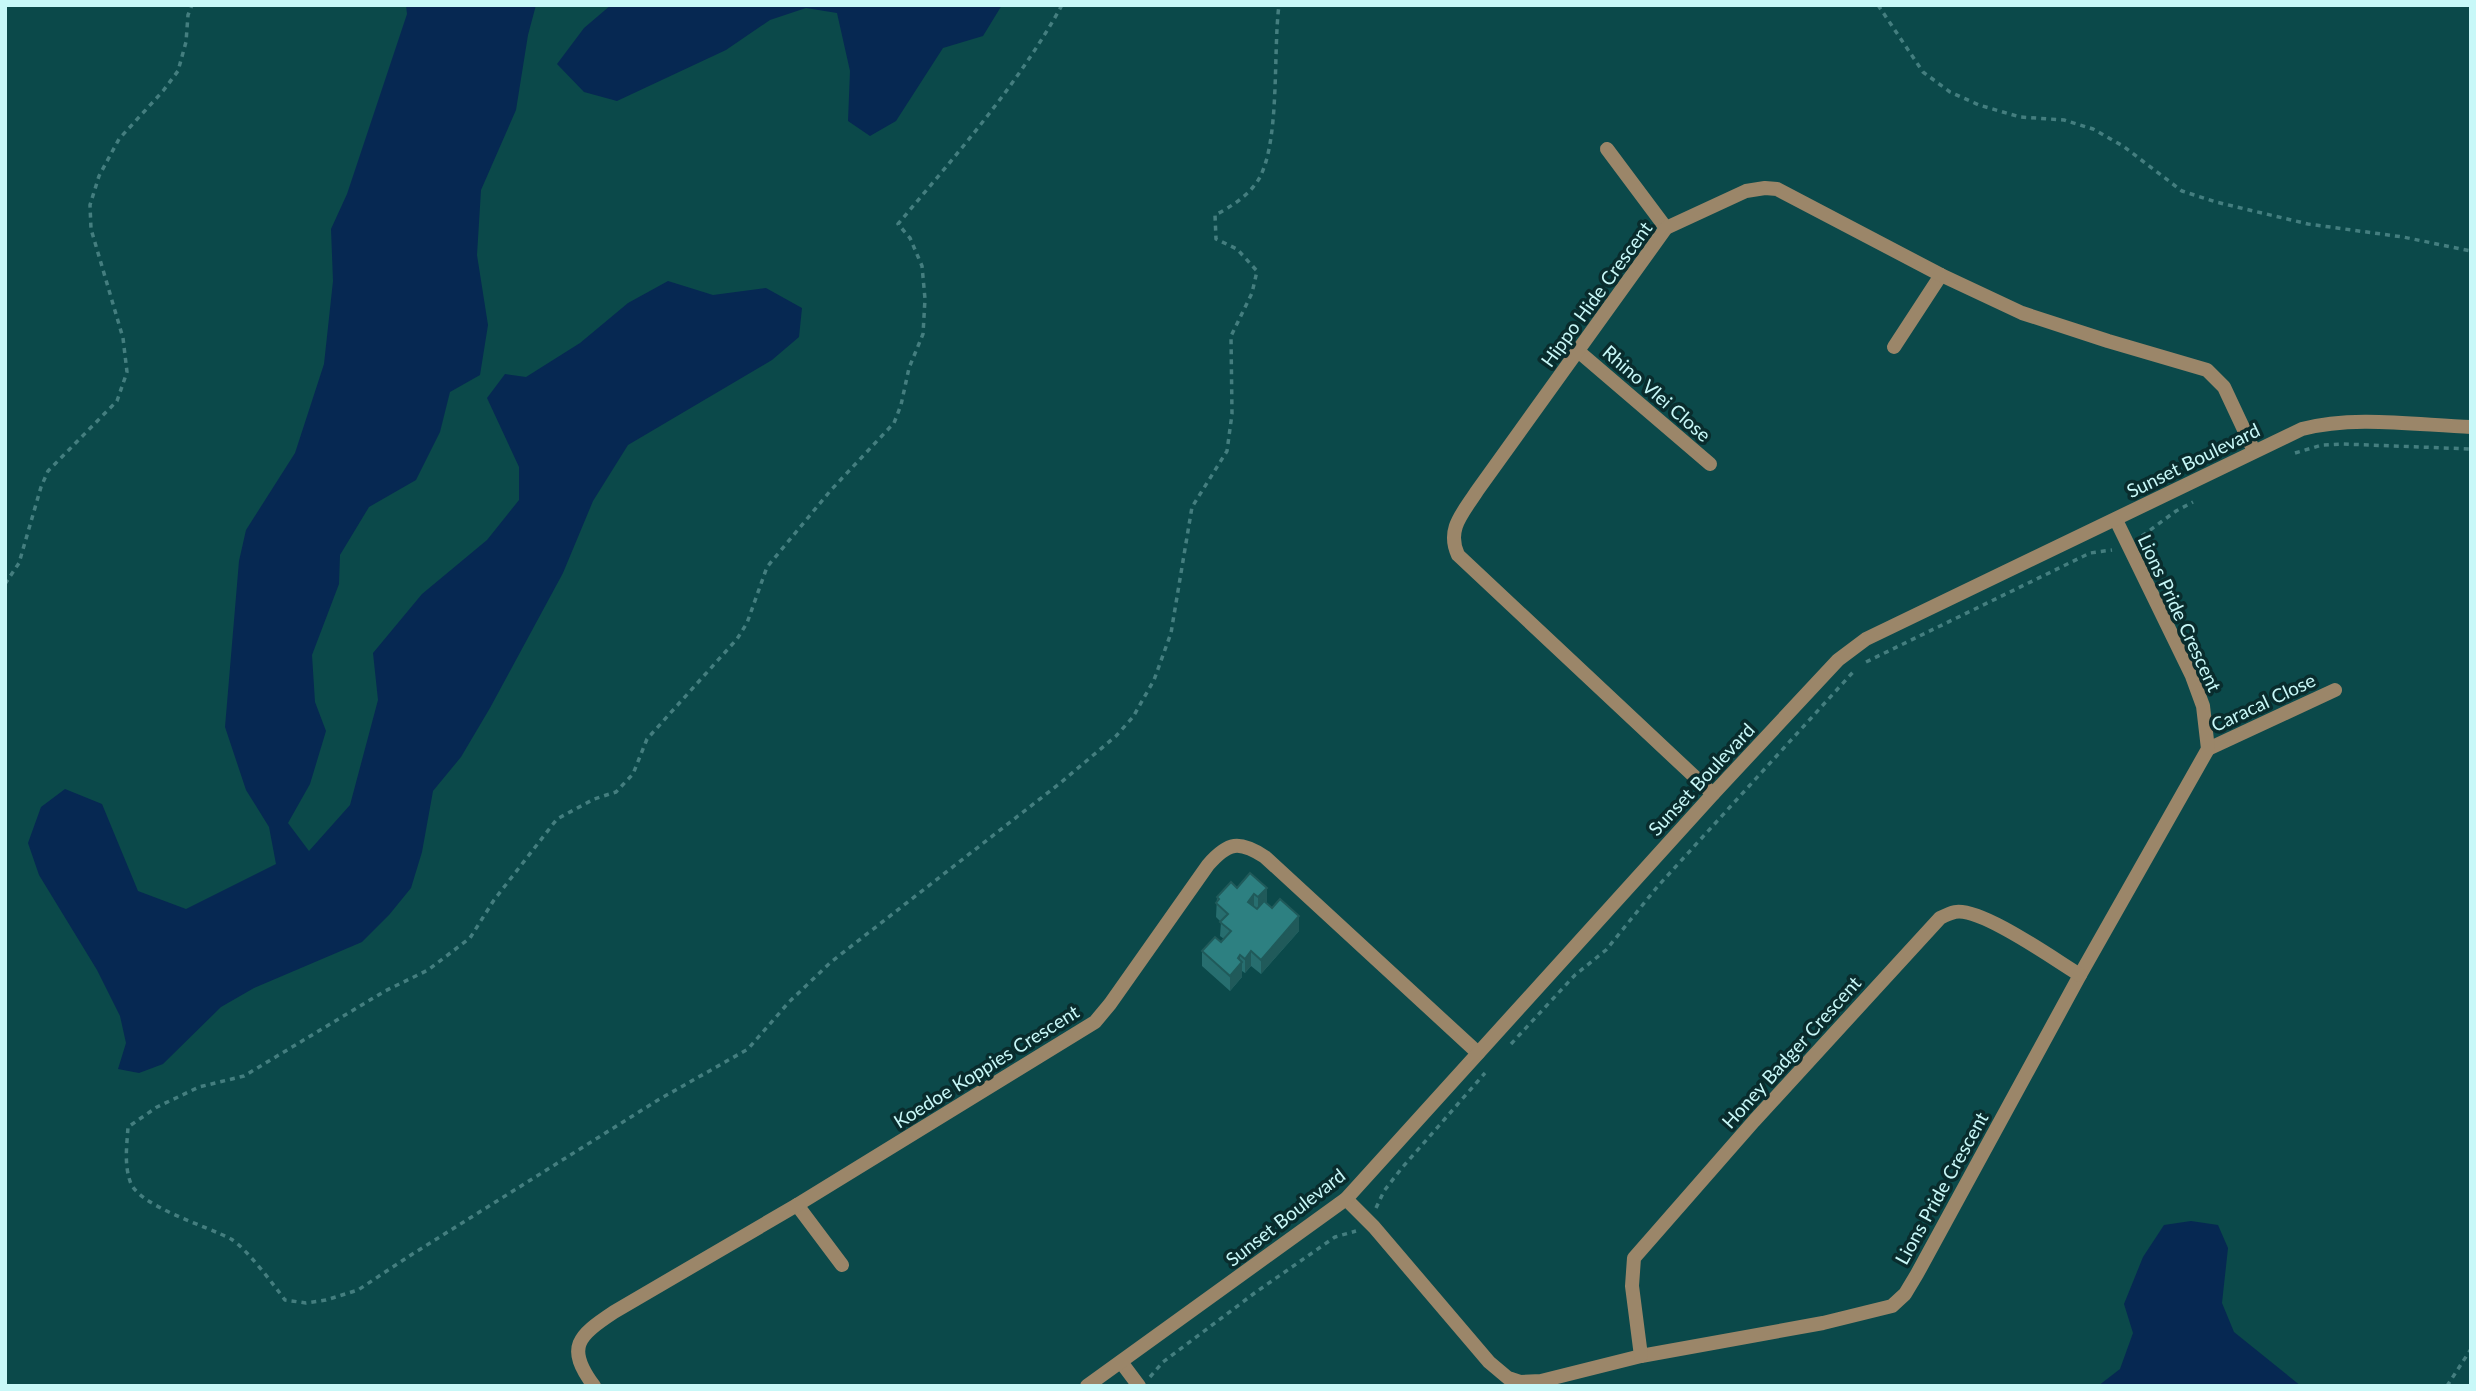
<svg xmlns="http://www.w3.org/2000/svg" width="2476" height="1391" viewBox="0 0 2476 1391" font-family="Lato,sans-serif">
  <style>
    .water { fill: #062852 }
    .lines { fill: none; stroke-linecap: round; stroke-linejoin: round }
    .path { stroke: #447e7f; stroke-width: 3.5; stroke-dasharray: 5 5; stroke-linecap: butt }
    .street { stroke: #9b8669; stroke-width: 14 }
    .wall { fill: #276e6f }
    .shaded-wall { fill: #205a5a }
    .building { fill: #2d8081; stroke: #205a5a; stroke-width: 2 }
    .labels { text-anchor: middle; dominant-baseline: central; stroke-width: 7; stroke-linejoin: round; paint-order: stroke }
    .street-label { font-size: 19px; fill: #c8f8f8; stroke: #092c2d }
  </style>
  <rect width="100%" height="100%" fill="#0b494a"/>
  <!-- water -->
  <g class="water">
    <polygon points="406,5 536,5 528,35 516,110 481,190 477,255 488,325 480,375 450,392 440,432 416,480 369,507 340,555 339,584 312,655 315,702 326,731 310,784 288,823 309,851 350,805 378,700 373,653 422,594 487,540 519,500 519,467 487,398 505,374 526,377 580,343 628,303 668,281 713,295 766,288 802,308 799,337 772,360 628,445 593,501 563,573 490,708 461,757 433,791 422,852 411,888 389,915 362,942 254,988 221,1007 163,1064 139,1073 118,1069 126,1043 120,1016 97,970 39,875 28,843 41,807 65,789 102,804 138,891 186,909 276,864 269,827 246,790 225,727 239,561 246,530 295,453 324,364 333,281 331,229 347,194 407,14"/>
    <polygon points="611,5 1002,5 983,36 943,48 896,121 870,136 848,121 850,71 837,13 806,8 770,20 726,50 617,101 584,92 557,64 584,28"/>
    <polygon points="2191,1221 2218,1225 2228,1248 2222,1303 2234,1332 2301,1386 2098,1386 2120,1369 2133,1333 2124,1304 2143,1257 2164,1225"/>
  </g>
  <g class="lines">
    <!-- path -->
    <g class="path">
      <path d="M1062,5C1018,85 956,155 898,224L910,238L922,266L925,299L923,334L909,368L901,405L894,423L831,490L767,567L747,623L737,639L647,739L633,774L616,792L594,799L557,819L494,900L470,938L428,970L385,991L244,1076L199,1087L157,1107L128,1127C127,1144 124,1164 130,1181C137,1206 207,1226 231,1239C247,1249 273,1284 285,1300L306,1303L326,1300L358,1290L411,1255L658,1100L748,1049L789,1002L831,962L1059,784L1116,736L1133,717L1154,680L1171,633L1192,507L1227,451L1232,414L1231,336L1252,293L1257,271L1237,249L1216,239L1215,215C1231,207 1251,194 1260,177C1280,138 1273,52 1279,5"/>
      <polyline points="1878,5 1923,72 1950,92 1979,105 2020,117 2064,120 2093,129 2123,146 2182,191 2216,202 2308,224 2403,237 2471,251"/>
      <polyline points="2295,453 2322,445 2343,444 2471,449"/>
      <polyline points="2142,536 2176,511 2193,502"/>
      <polyline points="5,584 19,563 41,487 48,471 117,401 127,372 123,338 91,229 90,205 99,176 119,139 163,91 178,71 186,42 188,15 192,5"/>
      <polyline points="1866,662 2090,553 2112,550"/>
      <polyline points="1511,1044 1575,975 1606,950 1658,886 1854,671"/>
      <polyline points="1376,1208 1384,1191 1401,1169 1485,1073"/>
      <polyline points="1150,1377 1163,1362 1256,1292 1335,1237 1356,1231"/>
      <polyline points="2447,1386 2471,1349"/>
    </g>
    <!-- street -->
    <g class="street">
      <polyline points="1607,149 1666,228"/>
      <polyline points="1894,347 1941,275"/>
      <polyline points="1578,351 1710,464"/>
      <polyline points="2208,749 2335,690"/>
      <path d="M1713,794L1458,555C1446,529 1463,513 1477,491L1666,228L1746,191L1765,188L1777,189L1941,275L2022,313L2108,341L2207,370L2224,387L2254,451"/>
      <polyline points="1346,1199 1374,1227 1489,1362 1508,1378 1520,1382 1541,1381 1641,1356 1823,1323 1892,1306 1905,1294 1917,1274 2080,975 2208,749 2203,706 2192,676 2116,520"/>
      <polyline points="797,1205 842,1265"/>
      <path d="M1641,1356L1632,1286L1634,1258L1754,1121L1940,918C1944,916 1950,913 1955,912C1981,907 2055,960 2080,975"/>
      <polyline points="1121,1362 1139,1386"/>
      <path d="M594,1386C565,1347 578,1336 614,1312L797,1205L1095,1022L1110,1004L1208,865C1228,842 1239,840 1265,857L1478,1053"/>
      <path d="M1087,1386L1346,1199L1713,794L1838,660L1866,639L2302,429C2354,415 2417,425 2471,427"/>
    </g>
  </g>
  <!-- wall -->
  <polygon class="wall" points="1250,873 1266,903 1299,931 1261,974 1251,966 1245,973 1242,971 1242,977 1230,991 1202,966 1202,951 1221,942 1224,939 1220,936 1221,922 1216,917 1217,897 1237,888"/>
  <!-- shaded-wall -->
  <g class="shaded-wall">
    <polygon points="1267,888 1267,902 1258,912 1258,897"/>
    <polygon points="1254,894 1254,908 1248,902"/>
    <polygon points="1299,916 1299,931 1261,974 1261,960"/>
    <polygon points="1251,951 1251,966 1245,973 1245,959"/>
    <polygon points="1240,955 1240,965 1242,962 1242,977 1230,991 1230,976 1238,958"/>
  </g>
  <!-- building -->
  <polygon class="building" points="1250,873 1267,888 1258,897 1254,894 1248,902 1257,909 1264,901 1272,908 1280,899 1299,916 1261,960 1251,951 1245,959 1240,955 1238,958 1242,962 1230,976 1202,951 1215,937 1221,942 1231,931 1220,922 1228,914 1216,903 1219,899 1217,897 1231,882 1237,888"/>
  <g class="labels">
    <!-- street labels -->
    <g class="street-label">
      <text transform="translate(1596 294) rotate(-54)">Hippo Hide Crescent</text>
      <text transform="translate(1657 393) rotate(41)">Rhino Vlei Close</text>
      <text transform="translate(2193 460) rotate(-26)">Sunset Boulevard</text>
      <text transform="translate(2180 613) rotate(65)">Lions Pride Crescent</text>
      <text transform="translate(2263 702) rotate(-25)">Caracal Close</text>
      <text transform="translate(1701 779) rotate(-47)">Sunset Boulevard</text>
      <text transform="translate(1791 1052) rotate(-48)">Honey Badger Crescent</text>
      <text transform="translate(986 1066) rotate(-32)">Koedoe Koppies Crescent</text>
      <text transform="translate(1941 1188) rotate(-61)">Lions Pride Crescent</text>
      <text transform="translate(1285 1217) rotate(-38)">Sunset Boulevard</text>
    </g>
  </g>
  <!-- border -->
  <rect width="2476" height="1391" fill="none" stroke="#c8f8f8" stroke-width="14"/>
</svg>
